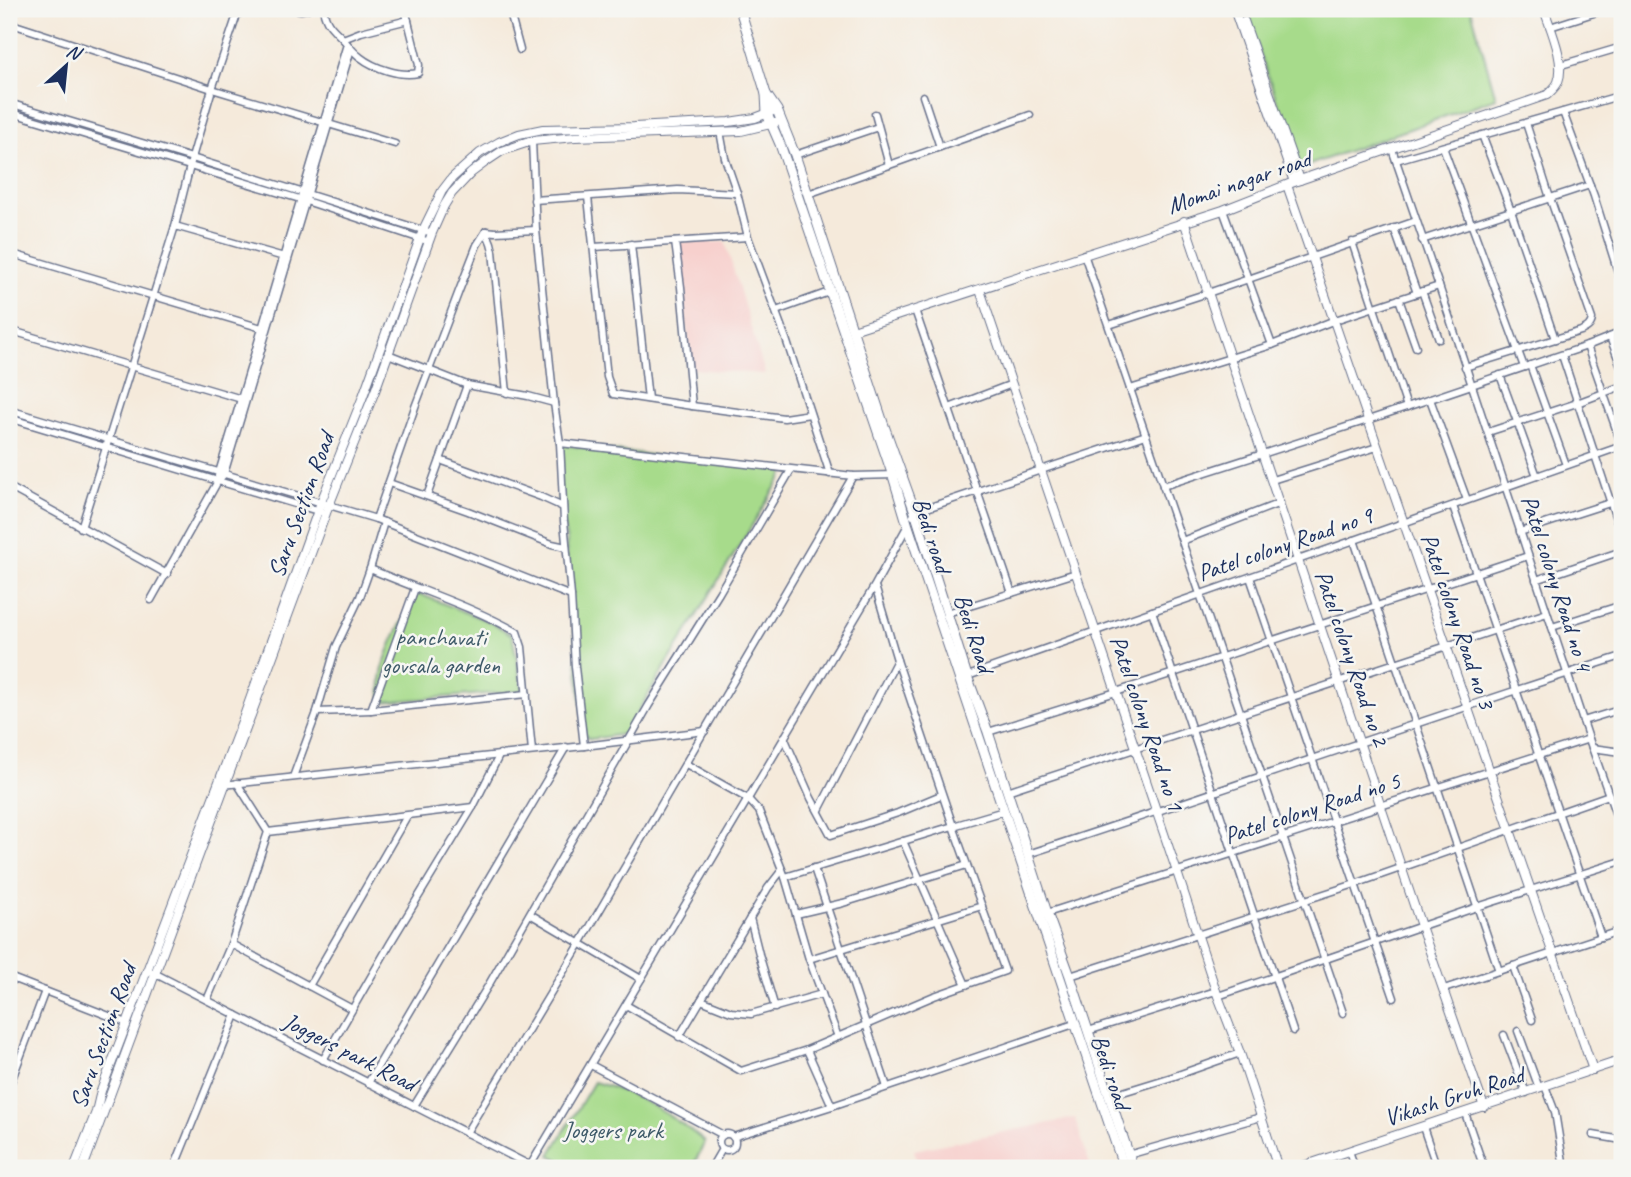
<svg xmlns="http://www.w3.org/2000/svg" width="1631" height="1177" viewBox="0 0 1631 1177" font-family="Caveat,sans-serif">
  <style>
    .built { fill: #f7d0cd }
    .green { fill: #a7db8b; stroke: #618574; stroke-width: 2 }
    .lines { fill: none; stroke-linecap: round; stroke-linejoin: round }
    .minor-casing { stroke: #67708a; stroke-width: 9 }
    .tertiary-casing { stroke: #67708a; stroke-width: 10 }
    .secondary-casing { stroke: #67708a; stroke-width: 11 }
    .minor { stroke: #fff; stroke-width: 6 }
    .tertiary { stroke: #fff; stroke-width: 8 }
    .secondary { stroke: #fff; stroke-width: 9 }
    .labels { text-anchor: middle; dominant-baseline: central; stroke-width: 5; stroke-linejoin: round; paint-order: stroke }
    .street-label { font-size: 24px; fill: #1b2f5e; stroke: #f6f6f2 }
    .park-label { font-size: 24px; fill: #3e5a69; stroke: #f6f6f2 }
  </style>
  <rect width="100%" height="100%" fill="#f6f6f2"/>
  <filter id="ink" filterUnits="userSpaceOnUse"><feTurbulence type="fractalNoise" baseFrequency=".0143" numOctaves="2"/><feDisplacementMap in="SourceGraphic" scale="14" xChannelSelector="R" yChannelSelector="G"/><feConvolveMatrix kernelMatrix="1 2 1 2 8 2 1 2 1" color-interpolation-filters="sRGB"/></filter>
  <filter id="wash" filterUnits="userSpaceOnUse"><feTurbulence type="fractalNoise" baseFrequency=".00686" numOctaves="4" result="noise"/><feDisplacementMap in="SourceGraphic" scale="28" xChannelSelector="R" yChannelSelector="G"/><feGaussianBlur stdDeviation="1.57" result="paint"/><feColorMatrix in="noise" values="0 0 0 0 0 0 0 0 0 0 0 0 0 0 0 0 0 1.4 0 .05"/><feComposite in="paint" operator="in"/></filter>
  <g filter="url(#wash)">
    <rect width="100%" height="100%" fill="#f5eadb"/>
    <!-- built -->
    <g class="built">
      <polygon points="676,242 725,242 765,374 692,369"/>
      <polygon points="1075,1118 1091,1168 920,1168 914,1150"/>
    </g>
    <!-- green -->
    <g class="green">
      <polygon points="1244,9 1471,9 1496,98 1301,168"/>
      <polygon points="563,445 786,470 624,734 592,739 588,738 584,733 566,546 567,542 558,500"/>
      <path d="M417,593L490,622L512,635L523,691L382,702C374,665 401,626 417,593Z"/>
      <path d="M594,1082C634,1092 674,1116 705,1142L692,1168H575L550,1155Z"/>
    </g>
  </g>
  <g filter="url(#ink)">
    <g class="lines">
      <!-- minor casing -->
      <g class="minor-casing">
        <g id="minor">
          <polyline points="294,9 301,10 307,9"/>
          <path d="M323,9C327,26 333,28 344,40C349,46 353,52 360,57C374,68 400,77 418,73L419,65L405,9"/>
          <polyline points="509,9 520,50"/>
          <polyline points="9,23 212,89 395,144"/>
          <polyline points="1550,27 1606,9"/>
          <polyline points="343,39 361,32 408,20"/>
          <polyline points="1561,65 1622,47"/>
          <polyline points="923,96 940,147"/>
          <polyline points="9,103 192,158 432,233"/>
          <polyline points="9,112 300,199 424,240"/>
          <polyline points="1563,112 1594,196 1622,285"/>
          <polyline points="875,114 889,165"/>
          <polyline points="720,131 725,158 737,193 748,237 786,339 830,474"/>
          <polyline points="1482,135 1511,211 1555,339"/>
          <polyline points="532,141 536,230 554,403 560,443 564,521 571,596 575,667 584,746"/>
          <polyline points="1443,147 1524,367"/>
          <polyline points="1392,149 1439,286 1589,739 1622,832"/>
          <polyline points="795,155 878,127"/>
          <polyline points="1396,160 1622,95"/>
          <polyline points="808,194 1030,115"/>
          <polyline points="588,197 607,377 613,394 692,406 784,418 810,414"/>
          <polyline points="534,200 678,190 737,193"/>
          <polyline points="1223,210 1272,345"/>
          <polyline points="175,226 284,257"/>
          <polyline points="1394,228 1417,293"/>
          <polyline points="486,231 491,243 493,251 507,393"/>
          <polyline points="486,231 495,232 536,230"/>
          <polyline points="1422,240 1590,185"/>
          <polyline points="675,242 681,287 692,406"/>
          <polyline points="1352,242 1407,407"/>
          <polyline points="631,244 648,399"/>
          <polyline points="594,247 748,237"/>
          <polyline points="9,253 265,329"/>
          <polyline points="1084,254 1343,1013"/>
          <polyline points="1422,291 1439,339"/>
          <polyline points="1399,299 1416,347"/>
          <polyline points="915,310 1012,593"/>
          <polyline points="776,311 829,292"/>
          <polyline points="1109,325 1208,293 1416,221"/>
          <polyline points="9,330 245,400"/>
          <polyline points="1610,337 1622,369"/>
          <polyline points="1587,346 1622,446"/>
          <polyline points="388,354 467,385 528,396 554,403"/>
          <polyline points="1562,355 1622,537"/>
          <polyline points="1530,365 1566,465"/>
          <path d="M1465,367L1581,331C1587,328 1591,326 1592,319L1550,198L1526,123"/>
          <polyline points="1500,375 1537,476"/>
          <polyline points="1130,389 1272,345 1335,320 1439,286"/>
          <polyline points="1430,399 1467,500"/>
          <polyline points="949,408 1012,384"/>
          <polyline points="9,410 376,519 571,596"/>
          <polyline points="9,418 321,512"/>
          <polyline points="1488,432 1577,403 1622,386"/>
          <polyline points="560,443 853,476 896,475"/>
          <polyline points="440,460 541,497 563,507"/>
          <polyline points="218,476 347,44"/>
          <polyline points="1272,480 1377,447"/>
          <polyline points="389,483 468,511 552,544 566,547"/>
          <polyline points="1163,486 1368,420 1587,346 1622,332"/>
          <polyline points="9,487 167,574"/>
          <polyline points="427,496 467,385"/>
          <polyline points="1453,506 1601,937"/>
          <polyline points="913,516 915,512 1146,435"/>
          <polyline points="376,519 415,407 459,291 477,245 486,231"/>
          <polyline points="81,528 175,226 192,158 212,89 239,9"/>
          <polyline points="1520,532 1622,499"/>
          <polyline points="1354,540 1499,971"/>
          <polyline points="1182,541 1280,503"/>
          <path d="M370,569C419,590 471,606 517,632L522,647L532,751"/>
          <polyline points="1250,577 1394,998"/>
          <polyline points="1536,580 1622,551"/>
          <polyline points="151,600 218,481 224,474 351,49"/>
          <polyline points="1152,611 1293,1031"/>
          <polyline points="947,613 1076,573"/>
          <polyline points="1552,627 1622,605"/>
          <polyline points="965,677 1622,446"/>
          <polyline points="371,710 415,588"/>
          <polyline points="317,712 371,710 527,694"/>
          <polyline points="1583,721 1622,709"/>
          <polyline points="988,732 1116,692 1528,556"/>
          <polyline points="784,737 811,798 831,835 898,813 941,795"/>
          <polyline points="1592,748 1622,752"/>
          <polyline points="686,764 748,799 759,811 785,877 809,959 838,1037"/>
          <polyline points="293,777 316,715 336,647 360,597 370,569 384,522"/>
          <polyline points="237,783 268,832"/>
          <polyline points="223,785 584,746 705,731"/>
          <polyline points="1007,791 1547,613"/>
          <polyline points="819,810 897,660"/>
          <polyline points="903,841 966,985"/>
          <path d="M1028,854C1226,790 1423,719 1622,656"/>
          <polyline points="814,868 887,1087"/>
          <polyline points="785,877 953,826 897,660 875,586"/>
          <polyline points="1047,913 1589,739"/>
          <polyline points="530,914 641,979"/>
          <polyline points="796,914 843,903 967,865"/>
          <polyline points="750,918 759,954 775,1008"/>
          <polyline points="231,944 352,1009"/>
          <polyline points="809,959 982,906"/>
          <polyline points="1513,966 1532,1020"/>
          <polyline points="152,972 535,1168"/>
          <polyline points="1070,976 1355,884 1609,795"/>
          <polyline points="9,977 127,1023"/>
          <polyline points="309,986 407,816"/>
          <polyline points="1444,989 1622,930"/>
          <polyline points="1218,996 1477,907 1622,861"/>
          <polyline points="207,1000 231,944 268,832 473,807"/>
          <polyline points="701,1000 731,1012 751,1014 822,994"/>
          <polyline points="626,1005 741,1071 807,1050 934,996 1005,971 953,826 1004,811"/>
          <polyline points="1088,1031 1216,991"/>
          <polyline points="1518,1031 1539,1088"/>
          <polyline points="1504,1035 1526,1093"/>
          <polyline points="679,1037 768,888 782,870"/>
          <polyline points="807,1050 832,1106"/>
          <polyline points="323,1060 391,942 473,807 500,754"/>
          <polyline points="591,1065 723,1135"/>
          <polyline points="368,1083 566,747"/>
          <polyline points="1545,1086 1555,1112 1564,1168"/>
          <polyline points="9,1087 45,991"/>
          <polyline points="1110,1096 1172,1077 1240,1053"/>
          <polyline points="414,1106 488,986 649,705 719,593 791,470"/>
          <polyline points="1465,1113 1484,1168"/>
          <polyline points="1423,1127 1437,1168"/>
          <polyline points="466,1133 580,944 853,476"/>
          <circle cx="727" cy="1142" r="8"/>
          <polyline points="1593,1135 1622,1140"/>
          <polyline points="733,1137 832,1106 1077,1023"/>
          <polyline points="1349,1151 1355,1168"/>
          <polyline points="1128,1155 1261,1117"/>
          <polyline points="530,1166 875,585 908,525"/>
          <polyline points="174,1168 236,1015"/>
          <polyline points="711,1168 722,1149"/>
        </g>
      </g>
      <!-- tertiary casing -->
      <g class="tertiary-casing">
        <g id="tertiary">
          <polyline points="1234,9 1294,182"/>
          <polyline points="1244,21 1300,180"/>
          <polyline points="1287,185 1593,1070"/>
          <polyline points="1184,221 1421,926 1484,1107"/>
          <polyline points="980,290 1177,872 1216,991 1240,1053 1278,1168"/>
          <path d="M853,330L1223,210L1294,182L1547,95C1551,91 1556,87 1558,82C1566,62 1550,28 1544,9"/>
          <polyline points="74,1168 96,1112 101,1091 127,1023 244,716 321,502 362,399 423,230 442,191 452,178 480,153 499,142 519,134 543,129 634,127 729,122 755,118 771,112"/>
          <polyline points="83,1168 326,513 375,391 432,233 444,206 452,193 471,173 487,161 502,151 532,141 575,137 741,131 775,123"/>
          <polyline points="1297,1168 1622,1060"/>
        </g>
      </g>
      <!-- secondary casing -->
      <g class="secondary-casing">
        <g id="secondary">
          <polyline points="740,9 766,94 767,114 780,144 893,476 908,526 1124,1168"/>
          <polyline points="766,94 777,110 795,155 883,423 915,512 967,676 988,732 1047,913 1070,976 1133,1168"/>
        </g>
      </g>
      <!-- minor -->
      <use href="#minor" class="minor"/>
      <!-- tertiary -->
      <use href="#tertiary" class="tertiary"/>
      <!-- secondary -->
      <use href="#secondary" class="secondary"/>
    </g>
  </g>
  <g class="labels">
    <!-- street labels -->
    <g class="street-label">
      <text transform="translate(1239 182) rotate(-19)">Momai nagar road</text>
      <text transform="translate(301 505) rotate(-70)">Saru Section Road</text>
      <text transform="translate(932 535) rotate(72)">Bedi road</text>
      <text transform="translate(1285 544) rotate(-19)">Patel colony Road no 9</text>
      <text transform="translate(1557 583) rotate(72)">Patel colony Road no 4</text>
      <text transform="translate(1458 621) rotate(71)">Patel colony Road no 3</text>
      <text transform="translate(974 633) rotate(72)">Bedi Road</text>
      <text transform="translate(1352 658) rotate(71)">Patel colony Road no 2</text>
      <text transform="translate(1147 723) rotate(71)">Patel colony Road no 1</text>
      <text transform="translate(1312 808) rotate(-18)">Patel colony Road no 5</text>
      <text transform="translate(103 1036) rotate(-70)">Saru Section Road</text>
      <text transform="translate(350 1052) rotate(27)">Joggers park Road</text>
      <text transform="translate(1111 1072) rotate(71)">Bedi road</text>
      <text transform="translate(1454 1096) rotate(-18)">Vikash Gruh Road</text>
    </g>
    <!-- park labels -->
    <g class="park-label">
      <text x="441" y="637">panchavati<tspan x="441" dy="28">govsala garden</tspan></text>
      <text x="613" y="1130">Joggers park</text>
    </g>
  </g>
  <!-- margin -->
  <rect width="1631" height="1177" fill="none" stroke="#f6f6f2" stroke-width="35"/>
  <!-- north arrow -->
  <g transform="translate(66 66) rotate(27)" stroke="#f6f6f2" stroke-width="5" paint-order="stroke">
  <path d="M0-5L12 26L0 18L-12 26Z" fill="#1b2f5e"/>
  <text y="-10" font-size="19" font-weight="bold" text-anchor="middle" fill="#1b2f5e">N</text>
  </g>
</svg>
